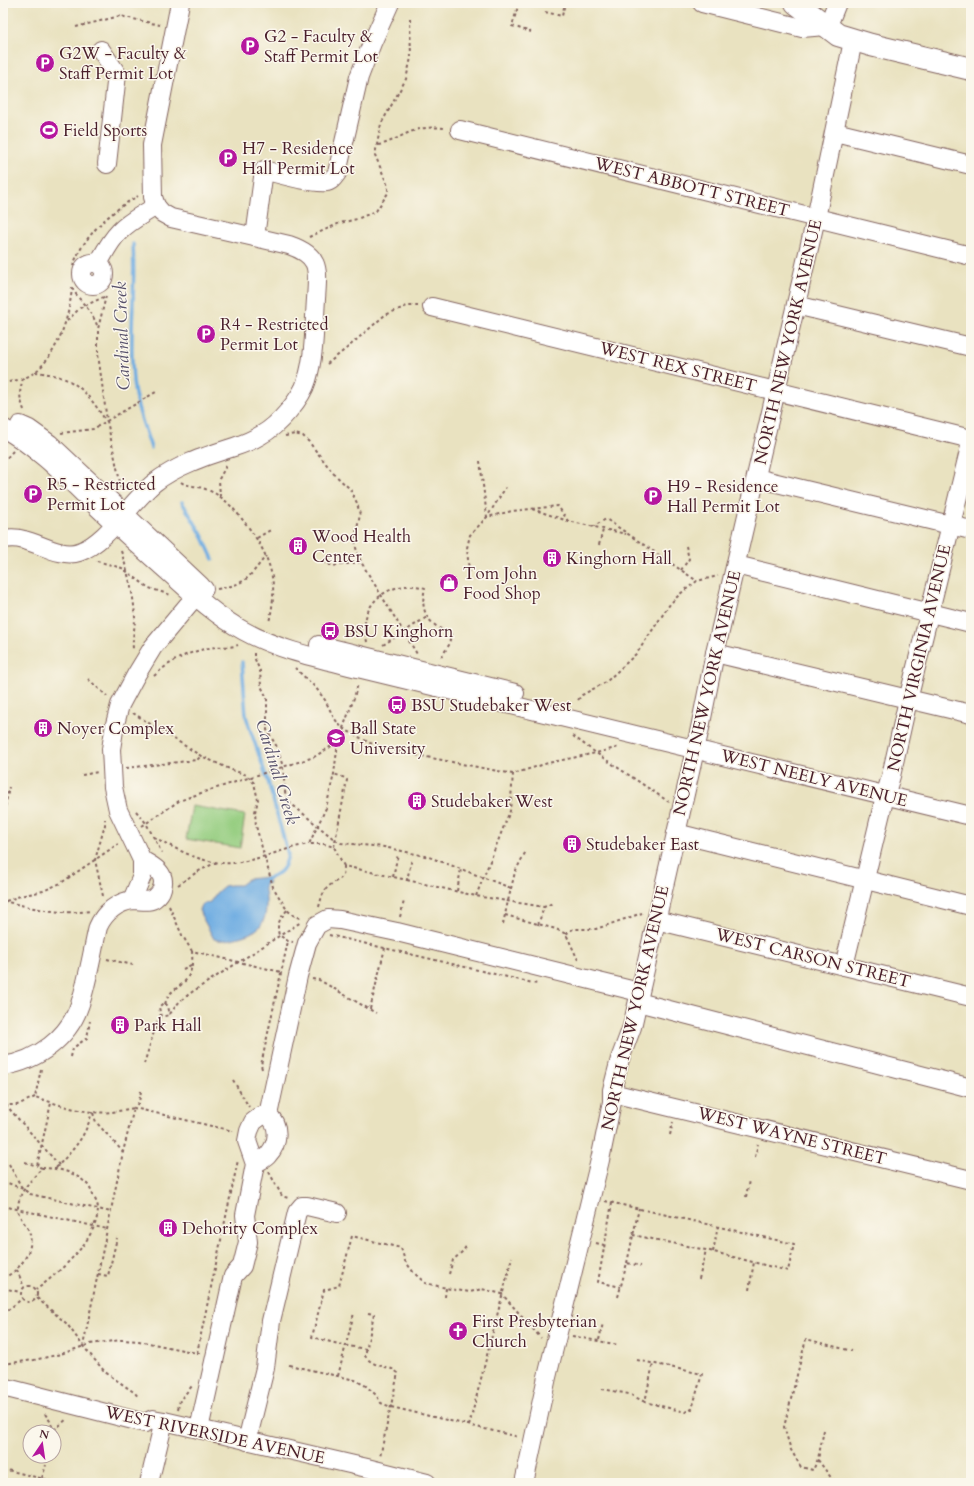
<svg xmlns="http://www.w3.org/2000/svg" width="974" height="1486" viewBox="0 0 974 1486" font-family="Cardo,serif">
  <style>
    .green { fill: #95cd80; stroke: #707656 }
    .water { fill: #70ade2; stroke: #5d6686 }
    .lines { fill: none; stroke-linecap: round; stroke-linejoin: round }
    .stream { stroke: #70ade2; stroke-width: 3.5 }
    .minor-casing { stroke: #82635f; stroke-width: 20 }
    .major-casing { stroke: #82635f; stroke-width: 24 }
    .path { stroke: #82635f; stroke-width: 2; stroke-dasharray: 3 3; stroke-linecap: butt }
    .minor { stroke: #fff; stroke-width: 18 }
    .major { stroke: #fff; stroke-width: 22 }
    .labels { text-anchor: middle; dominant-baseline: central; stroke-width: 3; stroke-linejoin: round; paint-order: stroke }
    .poi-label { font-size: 17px; fill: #4a1f2b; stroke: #fbf7ec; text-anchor: start }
    .street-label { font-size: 17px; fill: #4a1f2b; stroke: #fbf7ec }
    .water-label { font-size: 18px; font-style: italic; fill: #57516b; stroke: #fbf7ec }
  </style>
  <rect width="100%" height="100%" fill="#fbf7ec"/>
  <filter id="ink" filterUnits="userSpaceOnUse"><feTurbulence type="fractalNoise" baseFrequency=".025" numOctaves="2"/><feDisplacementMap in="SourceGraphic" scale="8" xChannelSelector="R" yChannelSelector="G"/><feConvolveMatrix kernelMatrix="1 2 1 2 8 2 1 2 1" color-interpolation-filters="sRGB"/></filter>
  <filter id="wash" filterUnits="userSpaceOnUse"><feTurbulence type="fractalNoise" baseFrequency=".012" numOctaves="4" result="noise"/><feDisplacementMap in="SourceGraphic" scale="16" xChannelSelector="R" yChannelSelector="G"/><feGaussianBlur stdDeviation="0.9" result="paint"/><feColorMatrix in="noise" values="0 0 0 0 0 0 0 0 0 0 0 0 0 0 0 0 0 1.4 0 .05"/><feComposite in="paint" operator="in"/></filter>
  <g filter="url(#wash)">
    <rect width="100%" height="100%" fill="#e9e2c0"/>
    <!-- green -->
    <polygon class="green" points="192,806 245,815 240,848 186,839"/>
    <!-- water -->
    <path class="water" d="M266,877L269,883L265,884C264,890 266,893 266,899C267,923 261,931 239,937C232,939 221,942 214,939L201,915L199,910L201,905L210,902L217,892L224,886L230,885H240L248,879Z"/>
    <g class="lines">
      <!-- stream -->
      <g class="stream">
        <path d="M133,244C136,289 129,335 133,380C135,403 144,426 151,448"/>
        <polyline points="182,502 202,535 213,559"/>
        <path d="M242,662L246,716L251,732L268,781L288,854C285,870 281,873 267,879"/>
      </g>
    </g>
  </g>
  <g filter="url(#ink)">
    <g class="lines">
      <!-- minor casing -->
      <g class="minor-casing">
        <g id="minor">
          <polyline points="702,3 802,28 825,26 831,18 837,3"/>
          <polyline points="101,50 117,74 107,164"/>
          <polyline points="460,130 971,256"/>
          <polyline points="835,132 971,165"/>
          <path d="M255,237L264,170C278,174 313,184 326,182C331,182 334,177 337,173L359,77L372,43L390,3"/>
          <circle cx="93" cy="274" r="11"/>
          <path d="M98,264C104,253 110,241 119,232C129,221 144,214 156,206"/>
          <polyline points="796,305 971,347"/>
          <polyline points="432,307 971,439"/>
          <polyline points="20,425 29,429 50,444 201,586"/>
          <path d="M3,428C38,448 65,476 94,504C120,529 147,553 174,577C196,597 218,617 244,631C280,651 322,659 362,669L971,816"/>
          <polyline points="756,478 971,530"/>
          <path d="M3,539C9,538 18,538 24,540C41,544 62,558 79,552C106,543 131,502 154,483C177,465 206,456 234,447C243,444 253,440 261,435C278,426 302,398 307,380C315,354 314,326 316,299C318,269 321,256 289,245L171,218L162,213L156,206L153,197L152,145L180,3"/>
          <polyline points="736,565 971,623"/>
          <polyline points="319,645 515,693"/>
          <polyline points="715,653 971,714"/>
          <polyline points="676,833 971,906"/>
          <polyline points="132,900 142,876 142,860 118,810 113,787 111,749 115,724 120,705 136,675 153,647 188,605 204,589"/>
          <polyline points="656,920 971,997"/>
          <polyline points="844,966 885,796 891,776 908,700 971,443"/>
          <polyline points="638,1002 971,1088"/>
          <path d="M3,1066C37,1061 69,1038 80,1004C88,980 92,953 98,927C104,913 118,901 134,900C141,900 149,903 155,898C159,895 161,892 162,888C167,873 153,866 142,860"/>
          <polyline points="612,1093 971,1180"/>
          <polyline points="268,1115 298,976 307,943 317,925 328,919 340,920 397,932 639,992"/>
          <polyline points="3,1387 145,1423 153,1419 164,1421 367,1468 427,1483"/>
          <path d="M199,1429L233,1276L242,1266L248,1242L245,1215L255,1164L247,1141L249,1131L253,1122L261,1116L268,1115C280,1125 279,1143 268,1155C265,1159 259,1161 255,1164"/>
          <polyline points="247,1441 265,1368 271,1321 297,1212 302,1206 307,1206 337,1213"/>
          <polyline points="149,1483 164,1421"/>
          <polyline points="524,1483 547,1377 600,1160 612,1102 612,1090 620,1059 632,1027 700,728 715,653 816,218 853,41"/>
        </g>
      </g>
      <!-- major casing -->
      <g class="major-casing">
        <polyline id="major" points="796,3 838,35 871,45 971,69"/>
      </g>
      <!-- path -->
      <g class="path">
        <polyline points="519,3 512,26 531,32"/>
        <polyline points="545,12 562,16 565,3"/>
        <polyline points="76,27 120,16 160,25"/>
        <path d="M378,145C391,143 401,135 413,131C423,127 435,127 445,128"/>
        <polyline points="309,237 340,223 357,219 376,211 388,193 388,186 375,155 381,124 406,79 411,58 410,18"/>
        <path d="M73,266C83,236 111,211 138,196"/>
        <path d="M72,288C81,303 92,310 98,328"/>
        <polyline points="106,296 98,329 98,354 107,421 119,477 121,490"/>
        <polyline points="67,321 80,308 106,296"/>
        <polyline points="327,364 347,348 385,315 407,306 418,306"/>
        <path d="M35,372C74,376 85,389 106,421"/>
        <path d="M23,378C19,394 19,395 24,410"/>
        <path d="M3,383C14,381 26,379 35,372C58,354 70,315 72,287"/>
        <polyline points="61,433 93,429 156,392"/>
        <polyline points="285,436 295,434 303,436 309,442 334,474 350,489 357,503 360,515 355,538 356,548 361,562 417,654"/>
        <polyline points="480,461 487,517 512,511 558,506 568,521"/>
        <polyline points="3,462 13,451"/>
        <path d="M181,482C185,485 189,485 193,486C201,487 209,490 216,494C228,501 238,514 246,524C271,557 279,582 269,622"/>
        <polyline points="220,497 219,479 226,466"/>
        <polyline points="532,509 568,521 626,534"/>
        <polyline points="592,527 606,519 697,581"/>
        <polyline points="257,538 272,529"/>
        <polyline points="599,545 603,530"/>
        <path d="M121,551C128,573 134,595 135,618C135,628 132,638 133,649"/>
        <polyline points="97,561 122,568 149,588 171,595"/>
        <polyline points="323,562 332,566 361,562"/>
        <polyline points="681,570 689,559 686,546"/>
        <polyline points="469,572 467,548 470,535 487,517 506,487"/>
        <path d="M217,589C247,584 248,578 266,556"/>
        <polyline points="349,636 365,624"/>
        <path d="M367,642C366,636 364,629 365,623C368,594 400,580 425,588C419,613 429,625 451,634L449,645L440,659"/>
        <polyline points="383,645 427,617"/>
        <polyline points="254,653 254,657 260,671 261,686 267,698 267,730 277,747 283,767 285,792 289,802 335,840 341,843 384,847 429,857 511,888"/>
        <polyline points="295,668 316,688 325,700 334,718 342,728 370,743 401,752 513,774 548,763 596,753 619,747"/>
        <path d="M154,676C172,659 193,650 216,647C223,646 231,648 238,645"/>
        <polyline points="88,679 107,696"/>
        <polyline points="578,700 582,695 606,682 637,653 670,604 680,594 697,581 718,576"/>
        <polyline points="133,713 201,756 232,770 247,775 254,783 258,800 255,812 256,826 273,887 287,910 293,915 303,919"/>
        <polyline points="573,736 596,753 669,802"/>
        <polyline points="126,768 197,760 201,756"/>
        <polyline points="82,775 98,772"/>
        <polyline points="136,811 146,823 162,853"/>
        <polyline points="3,818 9,787"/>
        <polyline points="142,826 179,801 201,793 314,757 338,742"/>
        <path d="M154,837C178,850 204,865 232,863C258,861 284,848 309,844"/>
        <polyline points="334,847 347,780 345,778 334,774"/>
        <polyline points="344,866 334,847 324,844 309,844 326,808 334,774 338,742 353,701 358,684"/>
        <polyline points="393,877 398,854"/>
        <polyline points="407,880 476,896 544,907"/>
        <polyline points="178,885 197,872 217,862"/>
        <polyline points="457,891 461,869"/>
        <polyline points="103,896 95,860 105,825 105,819"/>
        <polyline points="476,896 510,811 513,774"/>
        <path d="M3,901C34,908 57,915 90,911"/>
        <polyline points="6,901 20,896 43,891 61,883 118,844"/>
        <polyline points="169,906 182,935 192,951 281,972"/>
        <path d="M319,907C321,899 323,891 329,886C339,878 344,881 344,866L407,880L412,858"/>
        <path d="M287,910C280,919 276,924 279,935L288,941L293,942"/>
        <polyline points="505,915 556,929 566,934 579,962"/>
        <polyline points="400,917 404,901"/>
        <polyline points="503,924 508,901 515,872 526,851"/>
        <polyline points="538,925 544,907 553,903"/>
        <polyline points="566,934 573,929 596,929 642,913"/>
        <polyline points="329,935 537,984"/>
        <polyline points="107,959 133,965"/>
        <polyline points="183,969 193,964"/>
        <polyline points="312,979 319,980 376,1013"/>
        <path d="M165,1004C169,991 173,992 182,984C192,975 193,964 192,951"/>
        <polyline points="370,1009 385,948"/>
        <path d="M161,1017L159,1007L163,1003C169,1004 169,1010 169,1015"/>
        <polyline points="71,1057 73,1048 87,1038 90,1021"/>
        <polyline points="144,1064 157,1022 161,1017 169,1015 180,1001 192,992 301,922"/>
        <path d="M41,1069L35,1097C60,1105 86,1115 112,1112C120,1111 127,1109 134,1108L123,1152L83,1346"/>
        <polyline points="262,1069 261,1065 288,941"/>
        <polyline points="233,1080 249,1107"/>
        <polyline points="141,1091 139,1102 134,1108 233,1131"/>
        <polyline points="35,1097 17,1105 6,1105 59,1165"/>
        <polyline points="3,1101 6,1105"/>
        <polyline points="93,1113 96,1122 123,1152"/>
        <polyline points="670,1135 673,1122"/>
        <polyline points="755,1157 758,1144"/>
        <polyline points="25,1162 37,1166"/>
        <polyline points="9,1164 22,1188"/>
        <polyline points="42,1168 37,1166 51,1103"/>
        <path d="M56,1168C74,1148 85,1139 92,1112"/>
        <polyline points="269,1172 282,1196 288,1198"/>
        <polyline points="3,1181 23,1189 30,1194 111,1212"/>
        <polyline points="746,1197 749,1180"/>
        <polyline points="605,1201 794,1244 788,1271 706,1250 633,1235"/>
        <polyline points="612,1203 598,1282 621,1287"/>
        <polyline points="3,1206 107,1229"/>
        <polyline points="596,1243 604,1245"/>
        <polyline points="713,1252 718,1226"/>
        <polyline points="627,1263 639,1208"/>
        <polyline points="17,1270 24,1287"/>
        <polyline points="98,1274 108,1276 117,1238"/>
        <polyline points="449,1274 453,1260 463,1251 467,1245"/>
        <path d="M3,1278C19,1272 36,1249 29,1231C26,1224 18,1217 18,1209C18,1191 31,1181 42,1168C59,1168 75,1172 87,1184C90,1187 91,1191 93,1195C95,1199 98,1204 98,1209C97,1241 59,1272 36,1290"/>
        <polyline points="699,1279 706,1250"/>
        <circle cx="29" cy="1294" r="8"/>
        <polyline points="3,1288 20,1292"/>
        <polyline points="749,1290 754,1262"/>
        <polyline points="445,1297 446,1288"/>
        <polyline points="618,1297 627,1263 641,1266"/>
        <polyline points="37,1298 67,1324 83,1346 105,1372 135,1393 139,1398"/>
        <path d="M368,1313L374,1314L365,1356C375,1369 388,1364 398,1373L380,1457"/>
        <polyline points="3,1314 23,1298"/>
        <polyline points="572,1336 619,1345"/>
        <polyline points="599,1340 603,1323"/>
        <polyline points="366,1349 342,1345 312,1337 324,1290 339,1286 352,1236 401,1248 405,1261 414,1273 425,1283 455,1290 470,1292 482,1289 502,1294 541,1338"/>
        <polyline points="197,1353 238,1160"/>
        <polyline points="637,1360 702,1374 692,1409 685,1412 645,1402 653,1364"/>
        <polyline points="3,1364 34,1360 61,1354 90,1344 121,1340 139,1341 197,1353 202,1353"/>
        <polyline points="289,1365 355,1380 366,1386 376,1395 381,1403 391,1407 519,1437"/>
        <polyline points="338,1376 354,1313"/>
        <polyline points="602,1389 629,1394 645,1402"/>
        <polyline points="178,1409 180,1400 192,1386"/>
        <polyline points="45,1414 50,1421 54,1432"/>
        <polyline points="469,1426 512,1257"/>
        <polyline points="54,1430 67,1419"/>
        <polyline points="824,1430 818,1459 813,1470 801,1467 791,1450 784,1427 806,1339 852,1351"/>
        <polyline points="818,1460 835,1483"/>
        <polyline points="3,1469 60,1483"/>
        <polyline points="42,1478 46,1465"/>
      </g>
      <!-- minor -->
      <use href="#minor" class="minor"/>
      <!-- major -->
      <use href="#major" class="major"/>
    </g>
  </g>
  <!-- icons -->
  <defs>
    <g id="parking-disc" transform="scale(1)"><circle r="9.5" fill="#b5179e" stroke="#fbf7ec"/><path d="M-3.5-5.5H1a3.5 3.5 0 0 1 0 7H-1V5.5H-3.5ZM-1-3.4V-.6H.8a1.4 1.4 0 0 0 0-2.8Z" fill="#fff"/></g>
    <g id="stadium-disc" transform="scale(1)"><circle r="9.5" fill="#b5179e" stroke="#fbf7ec"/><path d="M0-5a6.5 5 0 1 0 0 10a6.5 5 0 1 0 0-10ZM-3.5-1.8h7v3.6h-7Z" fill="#fff"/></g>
    <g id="building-disc" transform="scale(1)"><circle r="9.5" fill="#b5179e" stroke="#fbf7ec"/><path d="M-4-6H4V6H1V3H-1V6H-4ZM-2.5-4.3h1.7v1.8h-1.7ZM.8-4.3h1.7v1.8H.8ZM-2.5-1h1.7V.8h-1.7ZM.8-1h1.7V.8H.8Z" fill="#fff"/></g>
    <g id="shop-disc" transform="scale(1)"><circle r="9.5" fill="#b5179e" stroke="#fbf7ec"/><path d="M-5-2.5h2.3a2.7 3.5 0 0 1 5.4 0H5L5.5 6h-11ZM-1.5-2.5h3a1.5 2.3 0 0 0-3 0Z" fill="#fff"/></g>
    <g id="bus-disc" transform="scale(1)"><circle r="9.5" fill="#b5179e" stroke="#fbf7ec"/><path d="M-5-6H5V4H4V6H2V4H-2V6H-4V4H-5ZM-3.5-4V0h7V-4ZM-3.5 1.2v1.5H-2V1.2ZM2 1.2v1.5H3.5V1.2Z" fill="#fff"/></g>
    <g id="university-disc" transform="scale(1)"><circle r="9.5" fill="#b5179e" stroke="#fbf7ec"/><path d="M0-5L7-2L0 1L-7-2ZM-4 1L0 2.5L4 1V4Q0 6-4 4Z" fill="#fff"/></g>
    <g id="church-disc" transform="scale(1)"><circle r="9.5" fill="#b5179e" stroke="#fbf7ec"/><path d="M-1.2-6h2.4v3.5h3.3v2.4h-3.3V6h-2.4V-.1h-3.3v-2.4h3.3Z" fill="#fff"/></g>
  </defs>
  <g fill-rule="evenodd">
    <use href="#parking-disc" x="250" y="46"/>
    <use href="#parking-disc" x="45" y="63"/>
    <use href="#stadium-disc" x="49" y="130"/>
    <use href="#parking-disc" x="228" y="158"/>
    <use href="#parking-disc" x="206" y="334"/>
    <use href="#parking-disc" x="33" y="494"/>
    <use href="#parking-disc" x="653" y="496"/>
    <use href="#building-disc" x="298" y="546"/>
    <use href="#building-disc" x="552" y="558"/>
    <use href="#shop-disc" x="449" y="583"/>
    <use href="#bus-disc" x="330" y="631"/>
    <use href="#bus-disc" x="397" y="705"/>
    <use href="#building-disc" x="43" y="728"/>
    <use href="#university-disc" x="336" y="738"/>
    <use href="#building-disc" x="417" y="801"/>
    <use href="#building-disc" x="572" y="844"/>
    <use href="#building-disc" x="120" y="1025"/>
    <use href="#building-disc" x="168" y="1228"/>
    <use href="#church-disc" x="458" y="1331"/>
  </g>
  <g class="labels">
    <!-- poi labels -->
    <g class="poi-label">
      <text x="264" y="36">G2 - Faculty &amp;<tspan x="264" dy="20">Staff Permit Lot</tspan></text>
      <text x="59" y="53">G2W - Faculty &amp;<tspan x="59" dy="20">Staff Permit Lot</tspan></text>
      <text x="63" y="130">Field Sports</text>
      <text x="242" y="148">H7 - Residence<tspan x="242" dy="20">Hall Permit Lot</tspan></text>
      <text x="220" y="324">R4 - Restricted<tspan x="220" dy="20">Permit Lot</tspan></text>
      <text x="47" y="484">R5 - Restricted<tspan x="47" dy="20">Permit Lot</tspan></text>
      <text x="667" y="486">H9 - Residence<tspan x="667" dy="20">Hall Permit Lot</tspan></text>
      <text x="312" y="536">Wood Health<tspan x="312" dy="20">Center</tspan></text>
      <text x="566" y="558">Kinghorn Hall</text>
      <text x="463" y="573">Tom John<tspan x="463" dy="20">Food Shop</tspan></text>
      <text x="344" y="631">BSU Kinghorn</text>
      <text x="411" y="705">BSU Studebaker West</text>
      <text x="57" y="728">Noyer Complex</text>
      <text x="350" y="728">Ball State<tspan x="350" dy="20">University</tspan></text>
      <text x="431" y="801">Studebaker West</text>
      <text x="586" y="844">Studebaker East</text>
      <text x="134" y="1025">Park Hall</text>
      <text x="182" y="1228">Dehority Complex</text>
      <text x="472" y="1321">First Presbyterian<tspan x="472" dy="20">Church</tspan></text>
    </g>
    <!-- street labels -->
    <g class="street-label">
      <text transform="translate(692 187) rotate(14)">WEST ABBOTT STREET</text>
      <text transform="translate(788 342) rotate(-77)">NORTH NEW YORK AVENUE</text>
      <text transform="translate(678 367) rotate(14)">WEST REX STREET</text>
      <text transform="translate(919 658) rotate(-77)">NORTH VIRGINIA AVENUE</text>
      <text transform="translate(707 693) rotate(-77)">NORTH NEW YORK AVENUE</text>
      <text transform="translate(814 778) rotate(14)">WEST NEELY AVENUE</text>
      <text transform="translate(813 958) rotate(14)">WEST CARSON STREET</text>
      <text transform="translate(635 1008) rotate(-77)">NORTH NEW YORK AVENUE</text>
      <text transform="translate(792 1136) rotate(14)">WEST WAYNE STREET</text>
      <text transform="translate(215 1435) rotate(12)">WEST RIVERSIDE AVENUE</text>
    </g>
    <!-- water labels -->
    <g class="water-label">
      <text transform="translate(122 336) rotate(-92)">Cardinal Creek</text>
      <text transform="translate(277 772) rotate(73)">Cardinal Creek</text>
    </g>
  </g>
  <!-- margin -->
  <rect width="974" height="1486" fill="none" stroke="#fbf7ec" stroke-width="16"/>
  <!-- north arrow -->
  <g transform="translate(42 1444) rotate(13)"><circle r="19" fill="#fbf7ec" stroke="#b4a19f"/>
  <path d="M0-3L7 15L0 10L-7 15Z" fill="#b5179e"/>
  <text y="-6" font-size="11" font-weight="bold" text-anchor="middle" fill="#4a1f2b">N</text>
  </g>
</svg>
